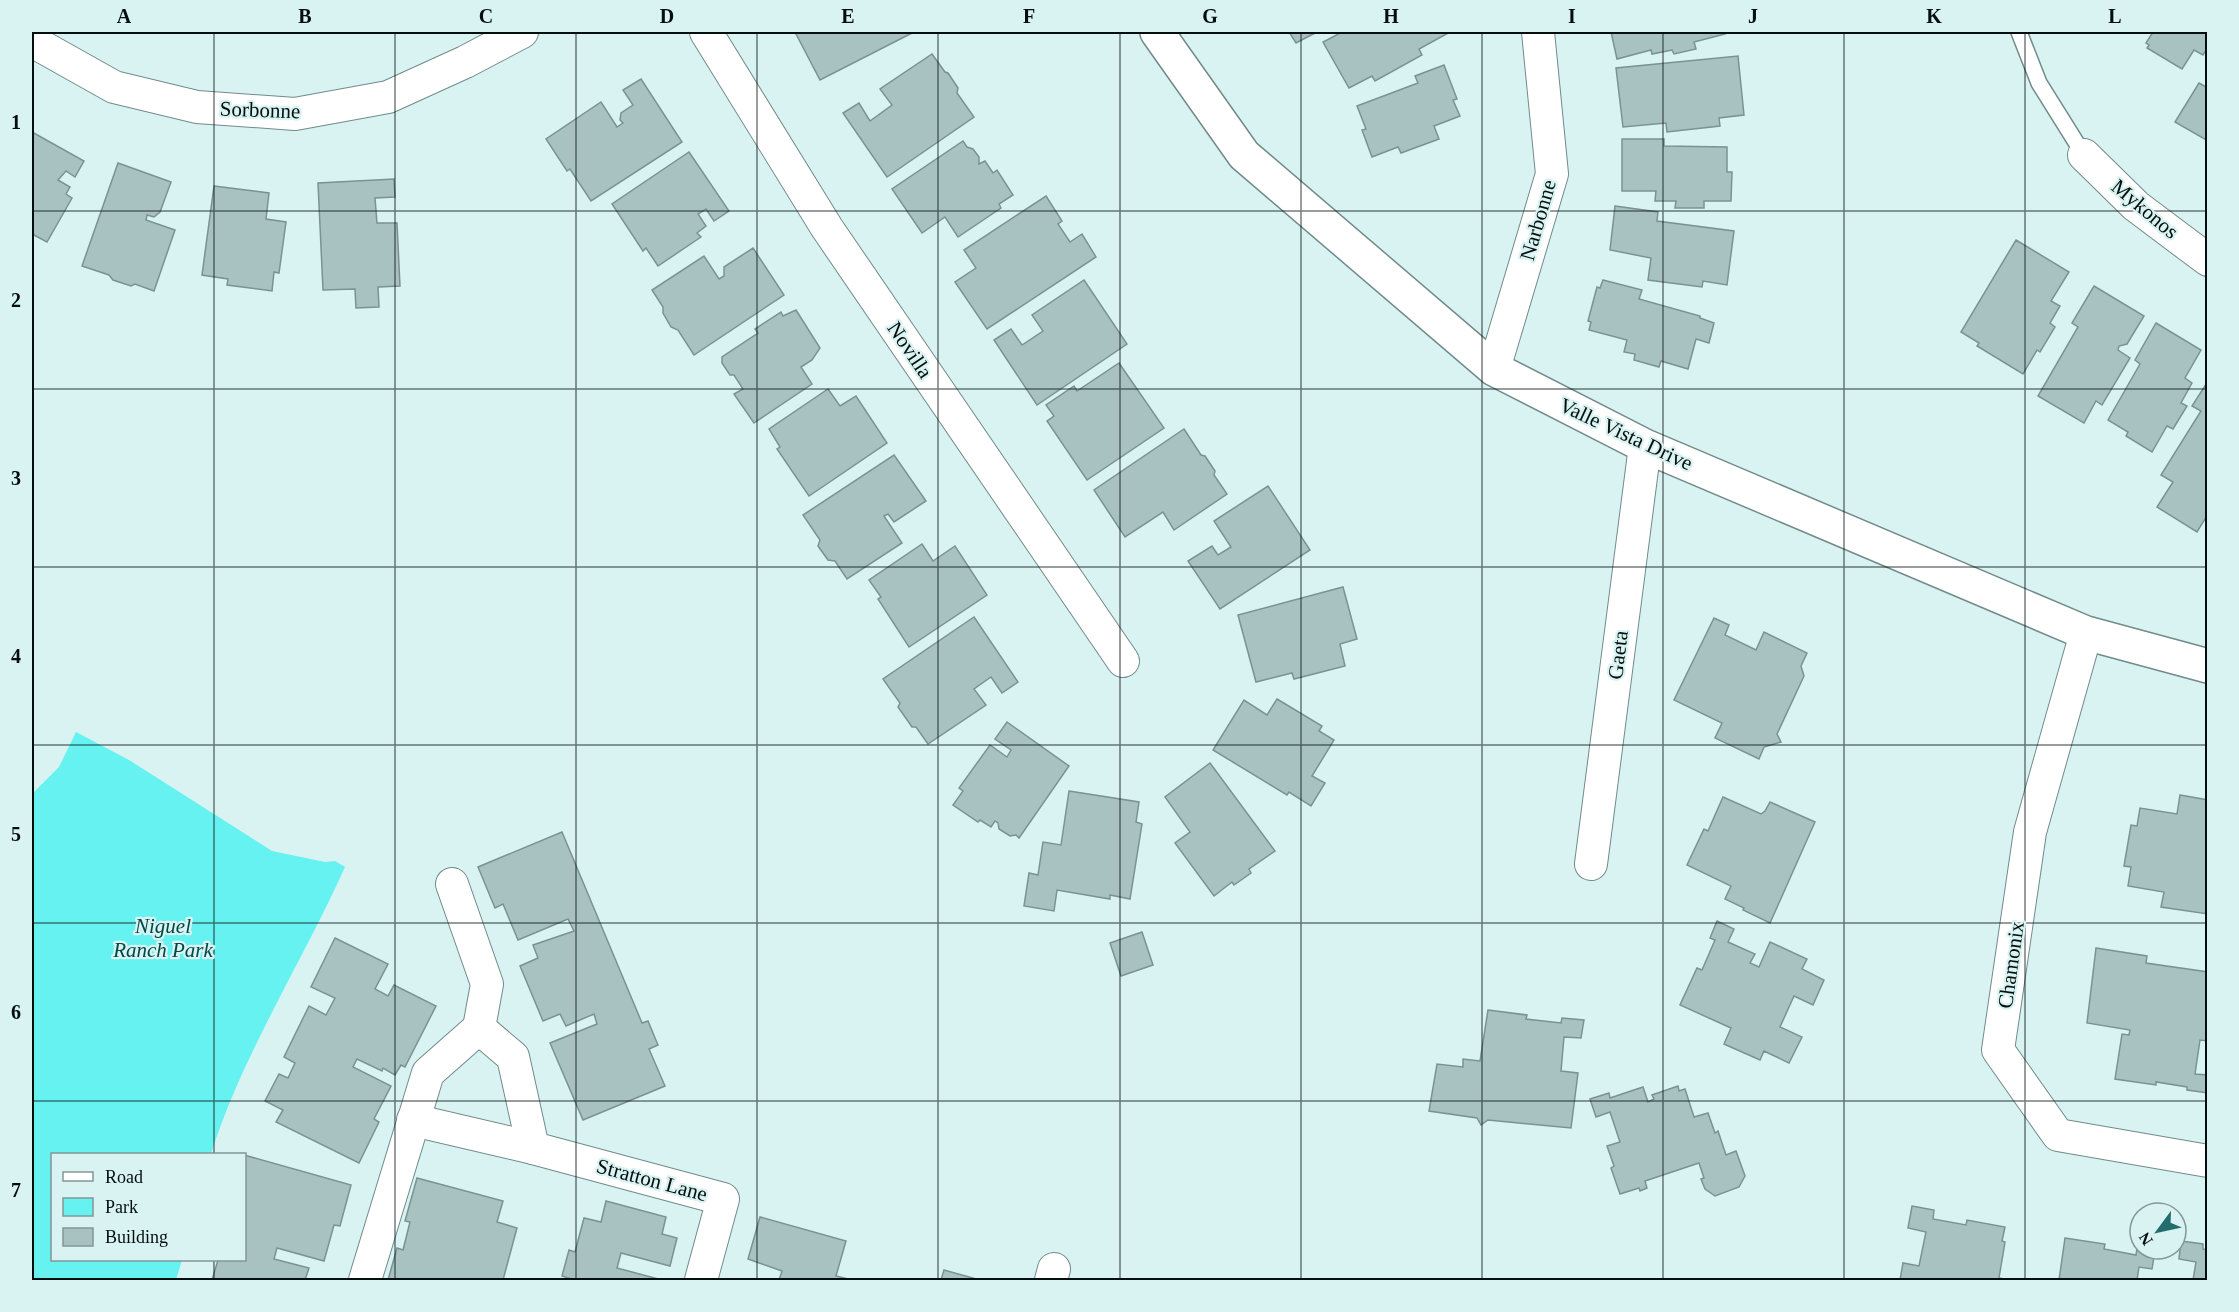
<svg xmlns="http://www.w3.org/2000/svg" width="2239" height="1312" viewBox="0 0 2239 1312" font-family="'Times New Roman',serif">
  <style>
    .green { fill: #65f2f0 }
    .building { fill: #a8c2c2; stroke: #7a9392; stroke-width: 1.5 }
    .lines { fill: none; stroke-linecap: round; stroke-linejoin: round }
    .service-casing { stroke: #728b8a; stroke-width: 18 }
    .minor-casing { stroke: #728b8a; stroke-width: 34 }
    .tertiary-casing { stroke: #728b8a; stroke-width: 36 }
    .service { stroke: #fff; stroke-width: 15 }
    .minor { stroke: #fff; stroke-width: 32 }
    .tertiary { stroke: #fff; stroke-width: 33 }
    .grid { fill: none; stroke: #050e0e; stroke-width: 1.5; stroke-opacity: 0.55 }
    .labels { text-anchor: middle; dominant-baseline: central; stroke-width: 4.5; stroke-linejoin: round; paint-order: stroke }
    .street-label { font-size: 21px; fill: #050e0e; stroke: #d8f3f2 }
    .park-label { font-size: 21px; font-style: italic; fill: #004746; stroke: #d8f3f2 }
    .neatline { fill: none; stroke: #050e0e; stroke-width: 2 }
    .grid-label { font-size: 20px; text-anchor: middle; font-weight: bold; fill: #050e0e }
  </style>
  <rect width="100%" height="100%" fill="#d8f3f2"/>
  <!-- green -->
  <path class="green" d="M76,732L129,760L272,851L325,862L335,861L345,867C302,963 243,1053 211,1154H52V1260H182L176,1280H32V794L59,767Z"/>
  <!-- building -->
  <g class="building">
    <polygon points="795,32 914,32 820,80"/>
    <polygon points="1289,32 1317,32 1296,43"/>
    <polygon points="1342,32 1450,32 1419,49 1422,55 1375,81 1372,76 1349,88 1323,42"/>
    <polygon points="1611,32 1724,32 1725,34 1694,42 1696,49 1674,54 1672,50 1652,54 1651,50 1617,59"/>
    <polygon points="2153,32 2208,32 2208,47 2203,55 2194,50 2182,69 2147,48 2149,45 2146,43"/>
    <polygon points="932,54 945,72 948,73 958,88 957,93 974,117 887,177 843,113 859,103 870,121 892,105 880,89"/>
    <polygon points="1738,56 1744,115 1719,118 1720,126 1667,132 1666,123 1623,127 1616,68"/>
    <polygon points="1444,65 1457,99 1453,100 1460,116 1434,126 1439,139 1401,153 1398,147 1372,157 1362,130 1366,129 1357,106 1418,83 1415,76"/>
    <polygon points="641,79 682,142 591,201 570,169 567,171 546,139 601,102 617,127 623,123 620,120 621,113 633,105 623,90"/>
    <polygon points="2199,83 2206,87 2208,85 2208,141 2175,122"/>
    <polygon points="32,132 84,161 75,177 66,171 58,180 70,187 66,194 72,198 47,242 32,234"/>
    <polygon points="1622,139 1664,139 1664,146 1727,147 1727,172 1732,172 1731,201 1704,201 1704,208 1675,208 1676,201 1655,201 1656,191 1622,191"/>
    <polygon points="963,141 967,147 973,149 979,157 979,164 985,161 993,173 997,170 1013,195 999,204 1001,208 958,237 945,217 922,233 892,189"/>
    <polygon points="689,152 729,211 714,221 706,209 698,214 706,226 697,233 701,237 658,266 646,248 643,251 612,204"/>
    <polygon points="118,163 171,182 160,212 154,217 147,215 146,220 175,230 154,291 135,284 131,286 113,280 109,275 82,266"/>
    <polygon points="394,179 395,197 375,198 377,223 397,223 400,286 378,287 379,307 356,308 355,289 323,290 318,183"/>
    <polygon points="214,186 269,193 266,219 286,222 279,273 274,272 272,291 227,285 228,279 202,275"/>
    <polygon points="1046,196 1062,221 1058,224 1070,242 1082,234 1096,257 987,329 955,282 976,268 964,250"/>
    <polygon points="1615,206 1658,212 1657,221 1734,231 1727,285 1703,281 1702,287 1648,280 1651,258 1610,250"/>
    <polygon points="2016,240 2069,272 2051,301 2060,306 2050,323 2055,327 2040,352 2037,350 2023,374 1977,346 1979,343 1961,332"/>
    <polygon points="753,248 784,295 694,355 678,330 671,327 663,313 663,307 652,290 704,256 719,279 724,276 724,267"/>
    <polygon points="1084,280 1127,344 1037,405 994,340 1011,329 1022,345 1043,331 1032,315"/>
    <polygon points="1603,280 1642,290 1639,299 1700,316 1700,318 1714,323 1709,343 1696,339 1688,369 1661,361 1659,367 1634,360 1635,354 1624,352 1627,340 1589,330 1591,322 1588,321 1597,287 1600,288"/>
    <polygon points="2094,286 2144,316 2127,344 2119,346 2118,350 2130,358 2102,405 2096,401 2084,423 2038,396 2078,327 2072,323"/>
    <polygon points="796,310 820,348 812,360 801,367 812,384 754,423 734,394 743,389 734,375 730,375 722,363 722,357 758,333 755,329 781,312 783,316"/>
    <polygon points="2156,323 2201,350 2185,378 2192,383 2181,403 2187,406 2173,429 2167,426 2152,452 2126,436 2128,432 2108,420 2140,364 2135,360"/>
    <polygon points="1119,363 1164,428 1087,480 1047,421 1054,416 1046,405 1074,386 1077,391"/>
    <polygon points="2208,381 2208,514 2197,532 2157,507 2173,482 2161,475 2201,411 2192,406"/>
    <polygon points="828,389 840,406 856,396 887,443 809,496 777,449 780,447 769,429"/>
    <polygon points="1184,429 1201,455 1205,456 1215,471 1214,475 1227,494 1174,530 1163,512 1125,537 1094,490"/>
    <polygon points="894,455 926,501 894,522 888,514 884,516 902,543 847,579 835,561 828,560 818,546 820,540 803,515"/>
    <polygon points="1268,486 1310,550 1220,609 1188,561 1212,546 1218,555 1231,547 1214,521"/>
    <polygon points="922,544 933,561 955,546 987,595 909,647 878,599 881,597 869,580"/>
    <polygon points="1343,587 1357,639 1340,644 1345,666 1294,679 1292,673 1256,682 1238,615"/>
    <polygon points="974,617 1018,682 1002,693 991,677 974,689 986,705 928,744 916,727 912,727 898,707 900,703 883,679"/>
    <polygon points="1714,618 1729,625 1725,635 1756,650 1764,632 1807,653 1801,666 1804,676 1777,734 1781,742 1764,747 1759,759 1715,738 1722,723 1674,700"/>
    <polygon points="1277,699 1322,726 1319,731 1334,740 1312,776 1325,783 1311,806 1289,792 1287,795 1213,750 1244,700 1267,715"/>
    <polygon points="1007,722 1069,766 1019,838 1016,835 1010,836 999,829 998,823 995,821 991,827 980,820 978,822 953,805 963,791 959,788 990,745 1007,757 1011,750 995,739"/>
    <polygon points="1210,763 1275,851 1249,869 1251,873 1234,885 1232,882 1214,896 1175,843 1190,832 1165,797"/>
    <polygon points="1069,791 1139,802 1136,822 1142,824 1130,899 1110,895 1110,899 1057,890 1054,911 1024,906 1029,873 1038,875 1043,842 1061,845"/>
    <polygon points="2180,795 2208,800 2208,914 2161,907 2164,892 2128,886 2131,867 2124,866 2131,825 2137,826 2140,808 2177,814"/>
    <polygon points="1723,797 1761,814 1765,811 1770,802 1815,822 1770,923 1743,910 1744,908 1725,899 1731,886 1687,865 1704,829 1708,831"/>
    <polygon points="562,832 642,1023 648,1021 658,1045 649,1049 665,1086 583,1120 550,1043 597,1024 594,1014 566,1026 560,1014 543,1021 520,966 538,958 533,945 574,931 568,919 518,940 503,904 495,908 478,867"/>
    <polygon points="1717,921 1734,929 1728,942 1755,954 1750,963 1759,967 1770,942 1807,959 1802,969 1824,980 1813,1005 1794,996 1780,1027 1802,1037 1789,1063 1764,1051 1760,1060 1724,1044 1731,1028 1680,1005 1697,968 1702,970 1715,940 1710,938"/>
    <polygon points="1142,932 1153,965 1121,976 1110,943"/>
    <polygon points="335,938 388,964 375,989 388,996 394,985 436,1006 405,1067 401,1065 395,1075 383,1068 382,1071 357,1059 353,1067 391,1086 374,1119 379,1122 359,1163 276,1122 283,1110 265,1101 279,1074 288,1078 295,1063 284,1057 309,1006 326,1015 335,998 311,987"/>
    <polygon points="2096,948 2147,956 2146,963 2208,972 2208,1041 2200,1040 2195,1074 2208,1075 2208,1093 2187,1090 2187,1087 2156,1082 2156,1085 2115,1079 2122,1034 2129,1035 2130,1030 2087,1023"/>
    <polygon points="1488,1010 1527,1015 1526,1019 1561,1023 1562,1018 1584,1020 1581,1038 1564,1037 1561,1071 1578,1073 1571,1128 1488,1120 1481,1125 1477,1118 1429,1111 1437,1064 1463,1067 1463,1059 1480,1061"/>
    <polygon points="1678,1086 1679,1091 1685,1089 1694,1117 1708,1113 1715,1133 1718,1131 1726,1155 1736,1151 1745,1176 1739,1187 1715,1196 1705,1189 1701,1179 1704,1178 1699,1163 1645,1181 1647,1188 1640,1191 1639,1188 1620,1194 1611,1168 1614,1166 1607,1146 1620,1142 1610,1112 1596,1117 1590,1099 1609,1093 1610,1098 1643,1087 1648,1102 1654,1099 1652,1095"/>
    <polygon points="244,1155 351,1185 340,1226 334,1225 324,1261 277,1248 274,1259 309,1268 305,1280 212,1280 218,1260 244,1260"/>
    <polygon points="417,1178 503,1201 497,1222 517,1228 503,1280 388,1280 397,1248 403,1250 410,1222 405,1221"/>
    <polygon points="606,1201 666,1217 662,1234 677,1238 670,1266 621,1253 617,1268 662,1280 575,1280 562,1276 569,1250 575,1252 584,1218 601,1222"/>
    <polygon points="1912,1206 1934,1210 1933,1219 1966,1225 1967,1220 2005,1227 2002,1241 2005,1242 1999,1278 2010,1280 1900,1280 1903,1263 1919,1266 1926,1232 1908,1228"/>
    <polygon points="760,1217 846,1241 836,1276 852,1280 779,1280 782,1271 748,1259"/>
    <polygon points="2065,1238 2105,1244 2104,1249 2136,1255 2137,1248 2155,1251 2152,1269 2139,1267 2137,1280 2059,1280"/>
    <polygon points="2181,1241 2203,1244 2203,1249 2208,1250 2208,1280 2193,1280 2196,1262 2179,1259"/>
    <polygon points="944,1270 980,1280 941,1280"/>
  </g>
  <g class="lines">
    <!-- service casing -->
    <g class="service-casing">
      <polyline id="service" points="2019,32 2039,83 2084,155"/>
    </g>
    <!-- minor casing -->
    <g class="minor-casing">
      <g id="minor">
        <polyline points="706,32 827,228 1123,661"/>
        <polyline points="32,41 114,87 197,107 295,114 388,97 465,62 522,32"/>
        <polyline points="2084,155 2136,206 2208,260"/>
        <polyline points="1494,369 1552,174 1538,32"/>
        <polyline points="2086,633 2030,832 1998,1050 2058,1135 2208,1161"/>
        <polyline points="1591,864 1645,446"/>
        <polyline points="452,884 487,984 479,1028"/>
        <polyline points="413,1120 533,1148"/>
        <polyline points="365,1280 428,1073 479,1028 513,1057 533,1148 723,1199 701,1280"/>
        <polyline points="1051,1280 1054,1269"/>
      </g>
    </g>
    <!-- tertiary casing -->
    <g class="tertiary-casing">
      <polyline id="tertiary" points="1157,32 1244,155 1494,369 1645,446 2086,633 2208,666"/>
    </g>
    <!-- service -->
    <use href="#service" class="service"/>
    <!-- minor -->
    <use href="#minor" class="minor"/>
    <!-- tertiary -->
    <use href="#tertiary" class="tertiary"/>
  </g>
  <!-- grid -->
  <path class="grid" d="M214,32V1154M395,32V1280M576,32V1280M757,32V1280M938,32V1280M1120,32V1280M1301,32V1280M1482,32V1280M1663,32V1280M1844,32V1280M2025,32V1280M32,211H2208M32,389H2208M32,567H2208M32,745H2208M32,923H2208M32,1101H2208M214,1260V1280"/>
  <g class="labels">
    <!-- street labels -->
    <g class="street-label">
      <text transform="translate(260 110) rotate(2)">Sorbonne</text>
      <text transform="translate(2145 209) rotate(40)">Mykonos</text>
      <text transform="translate(1538 220) rotate(-74)">Narbonne</text>
      <text transform="translate(910 350) rotate(56)">Novilla</text>
      <text transform="translate(1626 434) rotate(25)">Valle Vista Drive</text>
      <text transform="translate(1618 655) rotate(-83)">Gaeta</text>
      <text transform="translate(2011 965) rotate(-82)">Chamonix</text>
      <text transform="translate(652 1180) rotate(15)">Stratton Lane</text>
    </g>
    <!-- park labels -->
    <g class="park-label">
      <text x="163" y="926">Niguel<tspan x="163" dy="24">Ranch Park</tspan></text>
    </g>
  </g>
  <!-- border -->
  <rect width="2239" height="1312" fill="none" stroke="#d8f3f2" stroke-width="66"/>
  <!-- legend -->
  <rect x="51" y="1153" width="195" height="108" fill="#d8f3f2" stroke="#849797" stroke-width="1.5"/>
  <rect x="63" y="1172" width="30" height="9" fill="#ffffff" stroke="#849797" stroke-width="1.5"/>
  <text x="105" y="1183" font-size="18" fill="#050e0e">Road</text>
  <rect x="63" y="1198" width="30" height="18" fill="#65f2f0" stroke="#849797" stroke-width="1.5"/>
  <text x="105" y="1213" font-size="18" fill="#050e0e">Park</text>
  <rect x="63" y="1228" width="30" height="18" fill="#a8c2c2" stroke="#849797" stroke-width="1.5"/>
  <text x="105" y="1243" font-size="18" fill="#050e0e">Building</text>
  <!-- north arrow -->
  <g transform="translate(2158 1231) rotate(237)"><circle r="28" fill="#d8f3f2" stroke="#849797" stroke-width="1.5"/>
  <path d="M0-4.5L10 22L0 15L-10 22Z" fill="#226d6d"/>
  <text y="-9" font-size="16" font-weight="bold" text-anchor="middle" fill="#050e0e">N</text>
  </g>
  <rect x="33" y="33" width="2173" height="1246" class="neatline"/>
  <g class="grid-label">
    <text x="124" y="23">A</text>
    <text x="305" y="23">B</text>
    <text x="486" y="23">C</text>
    <text x="667" y="23">D</text>
    <text x="848" y="23">E</text>
    <text x="1029" y="23">F</text>
    <text x="1210" y="23">G</text>
    <text x="1391" y="23">H</text>
    <text x="1572" y="23">I</text>
    <text x="1753" y="23">J</text>
    <text x="1934" y="23">K</text>
    <text x="2115" y="23">L</text>
    <text x="16" y="129">1</text>
    <text x="16" y="307">2</text>
    <text x="16" y="485">3</text>
    <text x="16" y="663">4</text>
    <text x="16" y="841">5</text>
    <text x="16" y="1019">6</text>
    <text x="16" y="1197">7</text>
  </g>
</svg>
